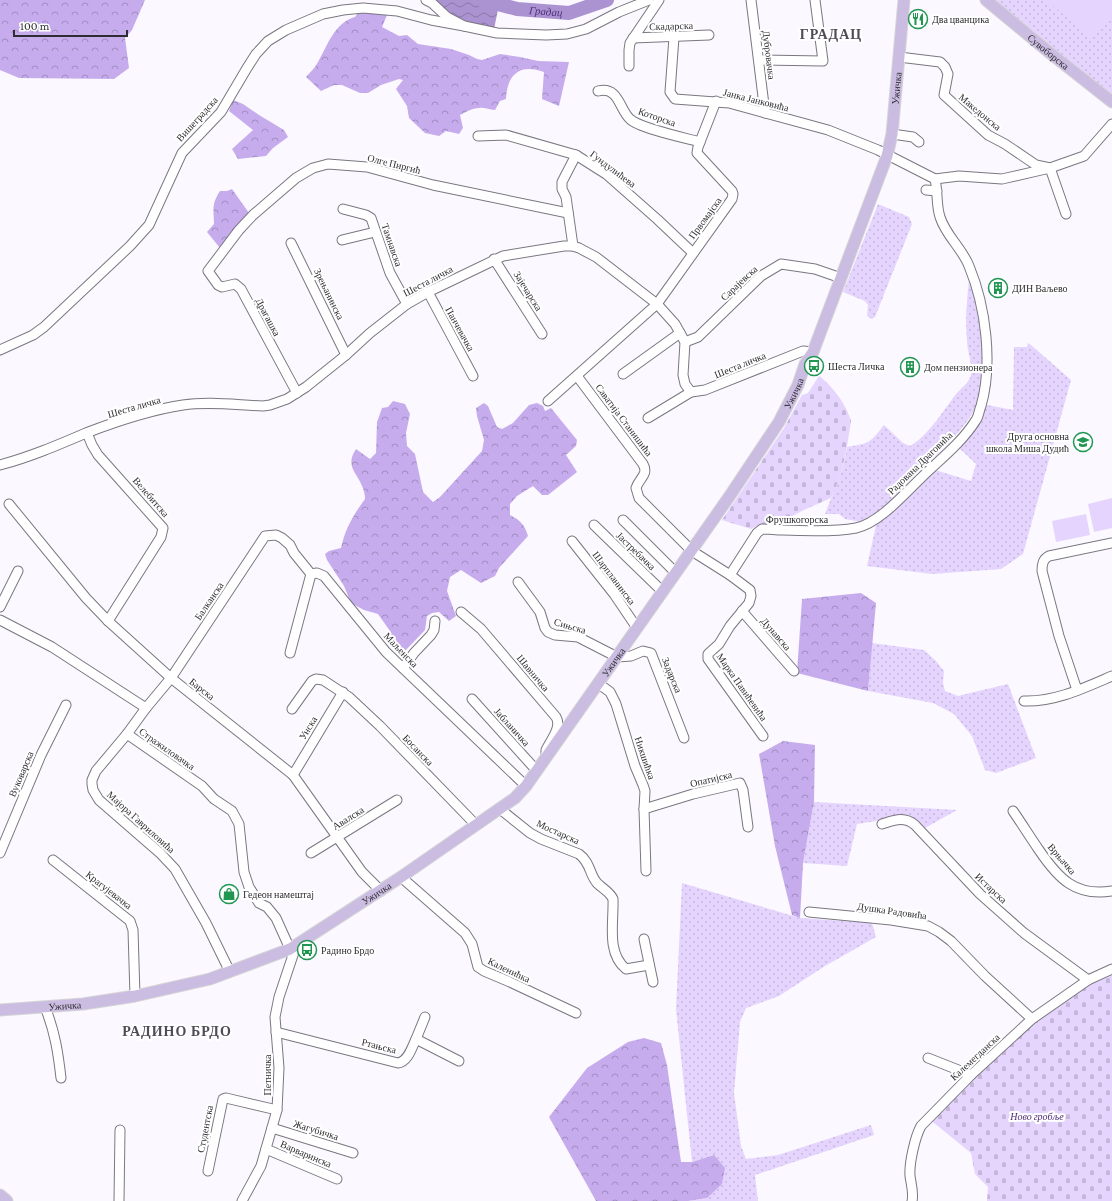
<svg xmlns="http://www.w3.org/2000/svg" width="1112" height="1201" viewBox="0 0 1112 1201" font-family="'Crimson Pro',serif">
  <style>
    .grass { fill: url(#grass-dots) }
    .forest { fill: url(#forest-crowns) }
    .cemetery { fill: url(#cemetery-stones) }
    .garden { fill: #e5d5fe }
    .water { fill: url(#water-waves) }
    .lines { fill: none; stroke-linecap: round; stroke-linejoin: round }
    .stream { stroke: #ab92d1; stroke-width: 2.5 }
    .river { stroke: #ab92d1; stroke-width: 14 }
    .minor-casing { stroke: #7a7780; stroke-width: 11 }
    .major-casing { stroke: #d5d5d6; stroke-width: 13 }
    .minor { stroke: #fff; stroke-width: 9 }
    .major { stroke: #cbbce1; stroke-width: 11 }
    .labels { text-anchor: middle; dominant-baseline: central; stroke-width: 4; stroke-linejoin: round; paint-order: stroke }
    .poi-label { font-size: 10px; fill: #2e2d31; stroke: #fff; text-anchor: start }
    .street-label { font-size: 10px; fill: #2e2d31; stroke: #fff }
    .park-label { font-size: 10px; font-style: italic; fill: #4d2a75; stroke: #fff }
    .water-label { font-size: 11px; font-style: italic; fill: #53307c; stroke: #fff }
    .district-label { font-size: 14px; font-weight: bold; letter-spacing: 1px; fill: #4f4c55; stroke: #fff }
  </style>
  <defs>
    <pattern id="grass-dots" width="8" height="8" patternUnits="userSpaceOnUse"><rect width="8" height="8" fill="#e5d5fe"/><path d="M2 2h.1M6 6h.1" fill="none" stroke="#c5b7da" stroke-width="1.8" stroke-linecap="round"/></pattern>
    <pattern id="forest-crowns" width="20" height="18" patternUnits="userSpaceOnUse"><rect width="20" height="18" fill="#c6aced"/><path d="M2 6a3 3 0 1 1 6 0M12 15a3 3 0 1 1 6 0" fill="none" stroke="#a18cc1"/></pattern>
    <pattern id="cemetery-stones" width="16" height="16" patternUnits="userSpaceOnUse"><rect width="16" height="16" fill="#e5d5fe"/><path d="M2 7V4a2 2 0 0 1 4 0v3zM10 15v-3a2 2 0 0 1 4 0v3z" fill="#c5b7da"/></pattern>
    <pattern id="water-waves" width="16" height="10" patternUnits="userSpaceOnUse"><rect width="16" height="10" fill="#ab92d1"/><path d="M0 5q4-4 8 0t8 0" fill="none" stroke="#8c78aa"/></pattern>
  </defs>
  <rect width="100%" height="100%" fill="#fbf8ff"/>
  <!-- grass -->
  <g class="grass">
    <polygon points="986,0 1112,0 1112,102"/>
    <polygon points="878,204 909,217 912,224 875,317 872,319 867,316 868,305 865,301 843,292"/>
    <path d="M969,280C979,306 982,332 982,360C983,376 984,390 977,405C965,430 935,457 915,476C898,492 882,511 862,522L845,519L839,514H825C833,493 844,470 847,447C870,443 869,444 884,425L903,443L910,446C927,437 944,410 956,394C962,387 969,383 971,375C973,366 967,350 967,341C965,320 967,300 969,280Z"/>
    <polygon points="1028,343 1031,345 1071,380 1023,554 1001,569 932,574 867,566 877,521 932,469 971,481 976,464 956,445 987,405 1013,410 1014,347 1027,347"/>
    <polygon points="872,643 924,650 936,661 944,671 943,683 945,691 958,696 1008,684 1036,758 996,773 985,770 972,736 954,714 933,703 868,691"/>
    <polygon points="814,802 957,810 925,828 909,816 857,824 847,866 803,863"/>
    <polygon points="682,883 800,918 872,923 876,937 825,966 779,996 746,1008 740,1022 734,1093 741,1146 746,1159 778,1155 871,1125 874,1135 755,1175 758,1201 688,1201 707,1198 714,1155 692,1162 676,1009"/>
  </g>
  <!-- forest -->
  <g class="forest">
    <polygon points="0,0 145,0 132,30 125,38 129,68 114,79 19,78 0,70"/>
    <path d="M370,12L387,15L382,27L399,36L407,35L418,44L451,49L469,55L477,59L482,60L500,54L520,57L538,61L569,62L559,106L542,99L544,72C520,63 507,74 506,99L500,101L495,110C489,110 484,107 479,108C472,108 466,112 460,115L463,128L459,134L446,131L439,136L425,133L409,118L407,106L396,89L403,80L399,79L381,85L368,93H360L342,85H334L321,91L306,77C310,72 315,68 318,62C328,45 334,23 355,17L358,13Z"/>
    <polygon points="233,100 243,104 259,115 284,130 288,137 273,148 266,156 238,159 232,149 253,130 229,111"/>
    <path d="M232,189L249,213L220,248L207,232L214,224C214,209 211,205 220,191H227Z"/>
    <path d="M393,401L405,404L410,414L406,433L407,446L415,454L423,492L433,502L440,497L482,451L484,440L477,416L476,408L484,403L488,406L497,427L502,429L513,423L529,405L537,403L543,406L545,411L551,408L577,440L576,446L566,455L577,472L548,495H542L533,486L517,496L510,504V515C520,520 525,525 528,536L499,568L495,576L481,583L461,570L450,577L447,591L456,616L449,621L439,612L432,613L427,616L425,630L404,652L394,645L390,631L378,614L364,610L351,603L344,586L327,560L325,554L329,551L341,548C345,529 354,514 365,499C365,495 364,490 362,486C356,471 345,466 356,449L370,459L376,453L377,422L382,408L388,407Z"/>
    <polygon points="861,593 876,603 868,691 797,673 802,599"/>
    <polygon points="783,741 815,745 814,802 803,863 800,918 792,915 775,846 759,754"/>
    <polygon points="644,1038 661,1043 667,1065 681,1162 692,1162 714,1155 725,1168 722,1184 707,1198 688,1201 596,1201 549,1117 587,1068 628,1042"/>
  </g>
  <!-- cemetery -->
  <g class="cemetery">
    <path d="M819,376C832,385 847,406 851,421C847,448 843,474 831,498L804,510L792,516L781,525L757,526L751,529L722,520L784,428L802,395L808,393Z"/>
    <polygon points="1112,969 1112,1201 987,1201 988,1187 975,1174 971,1153 928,1118 1032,1019"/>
  </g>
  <!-- garden -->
  <g class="garden">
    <polygon points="1046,0 1112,0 1112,13 1092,38"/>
    <polygon points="1112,498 1112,528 1094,532 1088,504"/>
    <polygon points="1086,514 1090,535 1056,542 1052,521"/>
  </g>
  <!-- water -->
  <polygon class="water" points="432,0 500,0 494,29 471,24 453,17"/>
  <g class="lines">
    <!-- stream -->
    <polyline class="stream" points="600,0 601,2"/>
    <!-- river -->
    <path class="river" id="s1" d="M483,0L517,9L569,13L607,0"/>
    <!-- minor casing -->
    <g class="minor-casing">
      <g id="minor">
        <polyline points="426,0 432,3 447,17 464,26 497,33 546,35 567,34 586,29 619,12 649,0"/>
        <polyline points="751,0 765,113"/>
        <polyline points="674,37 670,92 675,99 729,103 828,130 878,150 935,179 959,176 1002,179 1050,168 1084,156 1112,124"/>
        <polyline points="633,38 709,35"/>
        <polyline points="899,57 940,62 945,67 948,74 944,95 988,135 1005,144 1036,165 1050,168 1066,214"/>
        <polyline points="759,60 823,61 815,0"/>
        <polyline points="629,66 629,50 630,43 659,0"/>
        <path d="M598,91C619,86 619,109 630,119C639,128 685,138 700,142"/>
        <polyline points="892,134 913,137 919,142"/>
        <polyline points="478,136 506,135 576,155 606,174 657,219 693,253"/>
        <polyline points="926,190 937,191"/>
        <polyline points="343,209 366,215 371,218 390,273 407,304"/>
        <polyline points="342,240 375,232"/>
        <polyline points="291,243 346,355"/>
        <polyline points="573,246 566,197 562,189 562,182 576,155"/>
        <polyline points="494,259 542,334"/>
        <polyline points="428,292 473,376"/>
        <polyline points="685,342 698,337 761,276 781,264 815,269 841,278"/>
        <polyline points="0,350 33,335 44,327 130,246 149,225 182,153 221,112 247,68 256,54 268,41 286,30 323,14 343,10 363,8 397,11 431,20 464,26"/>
        <polyline points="623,374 680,333"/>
        <path d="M577,376L643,464C649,475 639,478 636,488L639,498L692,551L730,575L750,590L751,596L749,603L730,626L719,644L708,654V659L763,736"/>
        <polyline points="297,393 241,289 235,284 222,287 218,285 208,271 239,230 253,215 296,178 313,168 328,164 367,167 433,185 568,213"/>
        <polyline points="548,401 657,304 732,199 733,194 732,191 697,153 698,147 716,101"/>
        <polyline points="648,418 691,392"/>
        <polyline points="87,433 92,445 98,455 163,528 161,537 108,621"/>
        <path d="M0,465C30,457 58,445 86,433C117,421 150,410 183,405C209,401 236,405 263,406L270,405L287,399L306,387L346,355L370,333L407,304L428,292L503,256L564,246H573L579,248L596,257L657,304L675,324L685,342L683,375L685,384L691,392L705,390L803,351L813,352"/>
        <polyline points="9,504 86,598 108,621 171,678 293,775 362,872 381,891"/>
        <polyline points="623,520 676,573"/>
        <polyline points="594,525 663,592"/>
        <polyline points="572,541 614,594 637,628"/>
        <path d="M730,575L757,533L762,529C769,529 776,530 783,530C805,531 835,532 856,528C880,523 906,492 924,475C942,458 963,441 976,420C979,416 979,410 981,406C993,364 986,307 969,266C962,248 946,236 940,217C936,205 938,192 935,179"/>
        <polyline points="518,582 540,612 545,628 548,632 555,635 578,637 617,657 631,656 643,651 651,653 684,738"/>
        <polyline points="0,607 18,571"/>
        <polyline points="742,611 794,671"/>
        <path d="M461,612L481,629L556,717C562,727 551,740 546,750V754"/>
        <polyline points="0,620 52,647 146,708"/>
        <polyline points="290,653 311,574"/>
        <polyline points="403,668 414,653 431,635 434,630 435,621"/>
        <polyline points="599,684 610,692 616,704 635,766 643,785 645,791 644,809 646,871"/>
        <path d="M1077,690L1059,636L1042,571C1042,564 1043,559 1049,556L1112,543"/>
        <polyline points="472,699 537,771"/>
        <path d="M1024,701C1055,702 1084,688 1112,676"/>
        <polyline points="292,709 312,681 316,679 323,680 349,697 380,726 476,825"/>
        <polyline points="127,734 202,786 214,799 232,811 239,824 244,872 249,887 259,903 267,907 276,918 290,949"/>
        <polyline points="293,775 343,692"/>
        <path d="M500,809L530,833L541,839L579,854C591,863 589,874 597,883C603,889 610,892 613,899C614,922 606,953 626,969L649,965"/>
        <polyline points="644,809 693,794 740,783 743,790 748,827"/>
        <path d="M1013,811C1022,824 1030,837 1039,850C1058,878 1075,897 1112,891"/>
        <path d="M882,824C895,820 904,816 915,825L980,894L1024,933L1088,980"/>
        <polyline points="0,853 41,755 66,705"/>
        <polyline points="311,853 397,800"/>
        <polyline points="53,860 130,921 133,930 135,996"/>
        <polyline points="401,877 465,933 472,944 478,967 484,971 510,982 576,1013"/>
        <polyline points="809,912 891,920 928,926 939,932 951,941 985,976 1032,1019"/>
        <polyline points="644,939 653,982"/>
        <polyline points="230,972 206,923 175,869 160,853 99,800 93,790 92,784 92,780 96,771 127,734 146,708 171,678 265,536 276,535 282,538 290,545 294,553 311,574 317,573 324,576 386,652 526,786"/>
        <path d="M45,1007C55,1032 58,1052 61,1078"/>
        <path d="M276,1032L398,1063C408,1062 412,1047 416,1039L459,1061"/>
        <polyline points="416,1039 425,1017"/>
        <polyline points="928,1058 971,1075"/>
        <polyline points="272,1128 353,1153"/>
        <polyline points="266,1149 337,1179"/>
        <polyline points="208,1171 223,1099 226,1098 277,1110"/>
        <polyline points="119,1201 120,1130"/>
        <polyline points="242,1201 261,1166 277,1110 279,1068 275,1017 279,997 296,946"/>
        <path d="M912,1201C914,1193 911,1184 910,1176C909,1163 915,1137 921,1126L971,1075L1032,1019L1088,980L1112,969"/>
      </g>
    </g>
    <!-- major casing -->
    <g class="major-casing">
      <g id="major">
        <path id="s2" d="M986,0L1050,53L1112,102"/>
        <path id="s3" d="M0,1010L83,1004L135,996L210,979L290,949L401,877L515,798L526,786L729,497L779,422L798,385L805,364L813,352L819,336L887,156L892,134L904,0"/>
        <polyline points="0,1195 7,1201"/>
      </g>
    </g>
    <!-- minor -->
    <use href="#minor" class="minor"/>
    <!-- major -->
    <use href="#major" class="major"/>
  </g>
  <!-- icons -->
  <defs>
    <g id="restaurant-ring" transform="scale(1)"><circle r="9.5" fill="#fff" stroke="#209651" stroke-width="1.5"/><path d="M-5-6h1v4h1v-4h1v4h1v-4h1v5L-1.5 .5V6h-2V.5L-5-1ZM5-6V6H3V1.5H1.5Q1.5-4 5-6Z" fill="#209651"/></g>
    <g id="building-ring" transform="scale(1)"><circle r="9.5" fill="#fff" stroke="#209651" stroke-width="1.5"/><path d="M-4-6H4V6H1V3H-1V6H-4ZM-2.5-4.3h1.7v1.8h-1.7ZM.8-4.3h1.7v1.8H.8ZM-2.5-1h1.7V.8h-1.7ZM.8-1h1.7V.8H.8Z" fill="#209651"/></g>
    <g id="bus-ring" transform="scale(1)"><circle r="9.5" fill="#fff" stroke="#209651" stroke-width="1.5"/><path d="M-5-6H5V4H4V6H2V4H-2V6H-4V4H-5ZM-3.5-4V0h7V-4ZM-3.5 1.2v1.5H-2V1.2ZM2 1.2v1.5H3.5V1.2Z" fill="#209651"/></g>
    <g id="school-ring" transform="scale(1)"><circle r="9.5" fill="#fff" stroke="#209651" stroke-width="1.5"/><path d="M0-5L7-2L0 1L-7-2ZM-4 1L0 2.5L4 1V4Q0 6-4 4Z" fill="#209651"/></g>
    <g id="shop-ring" transform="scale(1)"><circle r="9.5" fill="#fff" stroke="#209651" stroke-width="1.5"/><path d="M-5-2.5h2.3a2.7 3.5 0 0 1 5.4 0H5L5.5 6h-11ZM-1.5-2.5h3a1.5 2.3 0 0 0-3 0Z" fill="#209651"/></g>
  </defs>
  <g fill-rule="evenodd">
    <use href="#restaurant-ring" x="918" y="19"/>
    <use href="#building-ring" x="998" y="288"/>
    <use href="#bus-ring" x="814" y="366"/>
    <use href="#building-ring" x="910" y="367"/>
    <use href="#school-ring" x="1083" y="442"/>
    <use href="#shop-ring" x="229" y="894"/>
    <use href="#bus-ring" x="307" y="950"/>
  </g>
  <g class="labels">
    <!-- poi labels -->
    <g class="poi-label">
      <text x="932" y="19">Два цванцика</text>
      <text x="1012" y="288">ДИН Ваљево</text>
      <text x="828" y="366">Шеста Личка</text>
      <text x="924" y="367">Дом пензионера</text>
      <text x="1069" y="436" text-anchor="end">Друга основна<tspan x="1069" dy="12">школа Миша Дудић</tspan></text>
      <text x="243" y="894">Гедеон намештај</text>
      <text x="321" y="950">Радино Брдо</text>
    </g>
    <!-- street labels -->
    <g class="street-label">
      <text transform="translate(671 26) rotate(-2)">Скадарска</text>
      <text stroke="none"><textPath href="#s2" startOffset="81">Сувоборска</textPath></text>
      <text transform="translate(769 55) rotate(83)">Дубровачка</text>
      <text stroke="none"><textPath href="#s3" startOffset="1385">Ужичка</textPath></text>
      <text transform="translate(756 100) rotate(14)">Јанка Јанковића</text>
      <text transform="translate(980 112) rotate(40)">Македонска</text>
      <text transform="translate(657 117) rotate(19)">Которска</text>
      <text transform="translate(197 119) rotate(-48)">Вишеградска</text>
      <text transform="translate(394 164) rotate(14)">Олге Пиргић</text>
      <text transform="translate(613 169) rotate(37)">Гундулићева</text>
      <text transform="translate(705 218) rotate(-54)">Првомајска</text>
      <text transform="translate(392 245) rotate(71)">Тамнавска</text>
      <text transform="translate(428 281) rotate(-28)">Шеста личка</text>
      <text transform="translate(739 283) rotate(-43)">Сарајевска</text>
      <text transform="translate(528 291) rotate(58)">Зајечарска</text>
      <text transform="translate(329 294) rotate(64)">Зрењанинска</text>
      <text transform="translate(268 317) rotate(62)">Драгашка</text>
      <text transform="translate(460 329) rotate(61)">Панчевачка</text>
      <text transform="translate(740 365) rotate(-22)">Шеста личка</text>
      <text stroke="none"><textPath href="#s3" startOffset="1061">Ужичка</textPath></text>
      <text transform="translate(134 407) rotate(-16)">Шеста личка</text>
      <text transform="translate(624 420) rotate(53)">Саватија Станишића</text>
      <text transform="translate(920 463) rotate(-44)">Радована Драговића</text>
      <text transform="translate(151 497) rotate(49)">Велебитска</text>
      <text x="797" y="519">Фрушкогорска</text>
      <text transform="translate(636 551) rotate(44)">Јастребачка</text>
      <text transform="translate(614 578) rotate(53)">Шарпланинска</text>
      <text transform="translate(209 601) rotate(-56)">Балканска</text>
      <text transform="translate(570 626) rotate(16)">Сињска</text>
      <text transform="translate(776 634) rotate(49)">Дунавска</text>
      <text transform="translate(401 650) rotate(46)">Маљенска</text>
      <text stroke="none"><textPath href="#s3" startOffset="737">Ужичка</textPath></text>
      <text transform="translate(533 673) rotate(50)">Шавничка</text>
      <text transform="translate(672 675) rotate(68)">Задарска</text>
      <text transform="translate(742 687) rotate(55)">Марка Павићевића</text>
      <text transform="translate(202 689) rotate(38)">Барска</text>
      <text transform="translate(512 727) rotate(48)">Јабланичка</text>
      <text transform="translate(308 728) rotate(-59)">Унска</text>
      <text transform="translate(167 749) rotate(35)">Стражиловачка</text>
      <text transform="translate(418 750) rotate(46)">Босанска</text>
      <text transform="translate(645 758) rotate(71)">Никшићка</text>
      <text transform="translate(21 774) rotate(-67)">Вуковарска</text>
      <text transform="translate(711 779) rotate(-13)">Опатијска</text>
      <text transform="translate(348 818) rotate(-32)">Авалска</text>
      <text transform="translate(141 822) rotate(42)">Мајора Гавриловића</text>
      <text transform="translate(558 832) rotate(24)">Мостарска</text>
      <text transform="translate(1062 859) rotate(49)">Врњачка</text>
      <text transform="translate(991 888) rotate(43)">Истарска</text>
      <text transform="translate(109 890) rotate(38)">Крагујевачка</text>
      <text stroke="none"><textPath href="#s3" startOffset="401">Ужичка</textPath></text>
      <text transform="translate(892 911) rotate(8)">Душка Радовића</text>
      <text transform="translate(509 970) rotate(25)">Каленићка</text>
      <text stroke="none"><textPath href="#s3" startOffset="65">Ужичка</textPath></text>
      <text transform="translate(379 1046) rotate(14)">Ртањска</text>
      <text transform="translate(975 1057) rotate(-43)">Калемегданска</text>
      <text transform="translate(267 1075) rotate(-90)">Петничка</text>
      <text transform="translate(205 1129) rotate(-79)">Студентска</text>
      <text transform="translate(316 1130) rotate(17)">Жагубичка</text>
      <text transform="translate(306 1154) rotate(23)">Варваринска</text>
    </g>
    <!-- park labels -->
    <g class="park-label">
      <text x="1037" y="1116">Ново гробље</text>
    </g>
    <!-- water labels -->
    <g class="water-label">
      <text stroke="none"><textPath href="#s1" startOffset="64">Градац</textPath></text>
    </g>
    <!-- district labels -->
    <g class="district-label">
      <text x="831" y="34">ГРАДАЦ</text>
      <text x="177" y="1031">РАДИНО БРДО</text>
    </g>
  </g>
  <!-- scale -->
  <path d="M14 30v6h113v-6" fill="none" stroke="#2e2d31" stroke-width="2"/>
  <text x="20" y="30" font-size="12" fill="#2e2d31" stroke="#ffffff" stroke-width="3" paint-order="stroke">100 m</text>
</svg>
